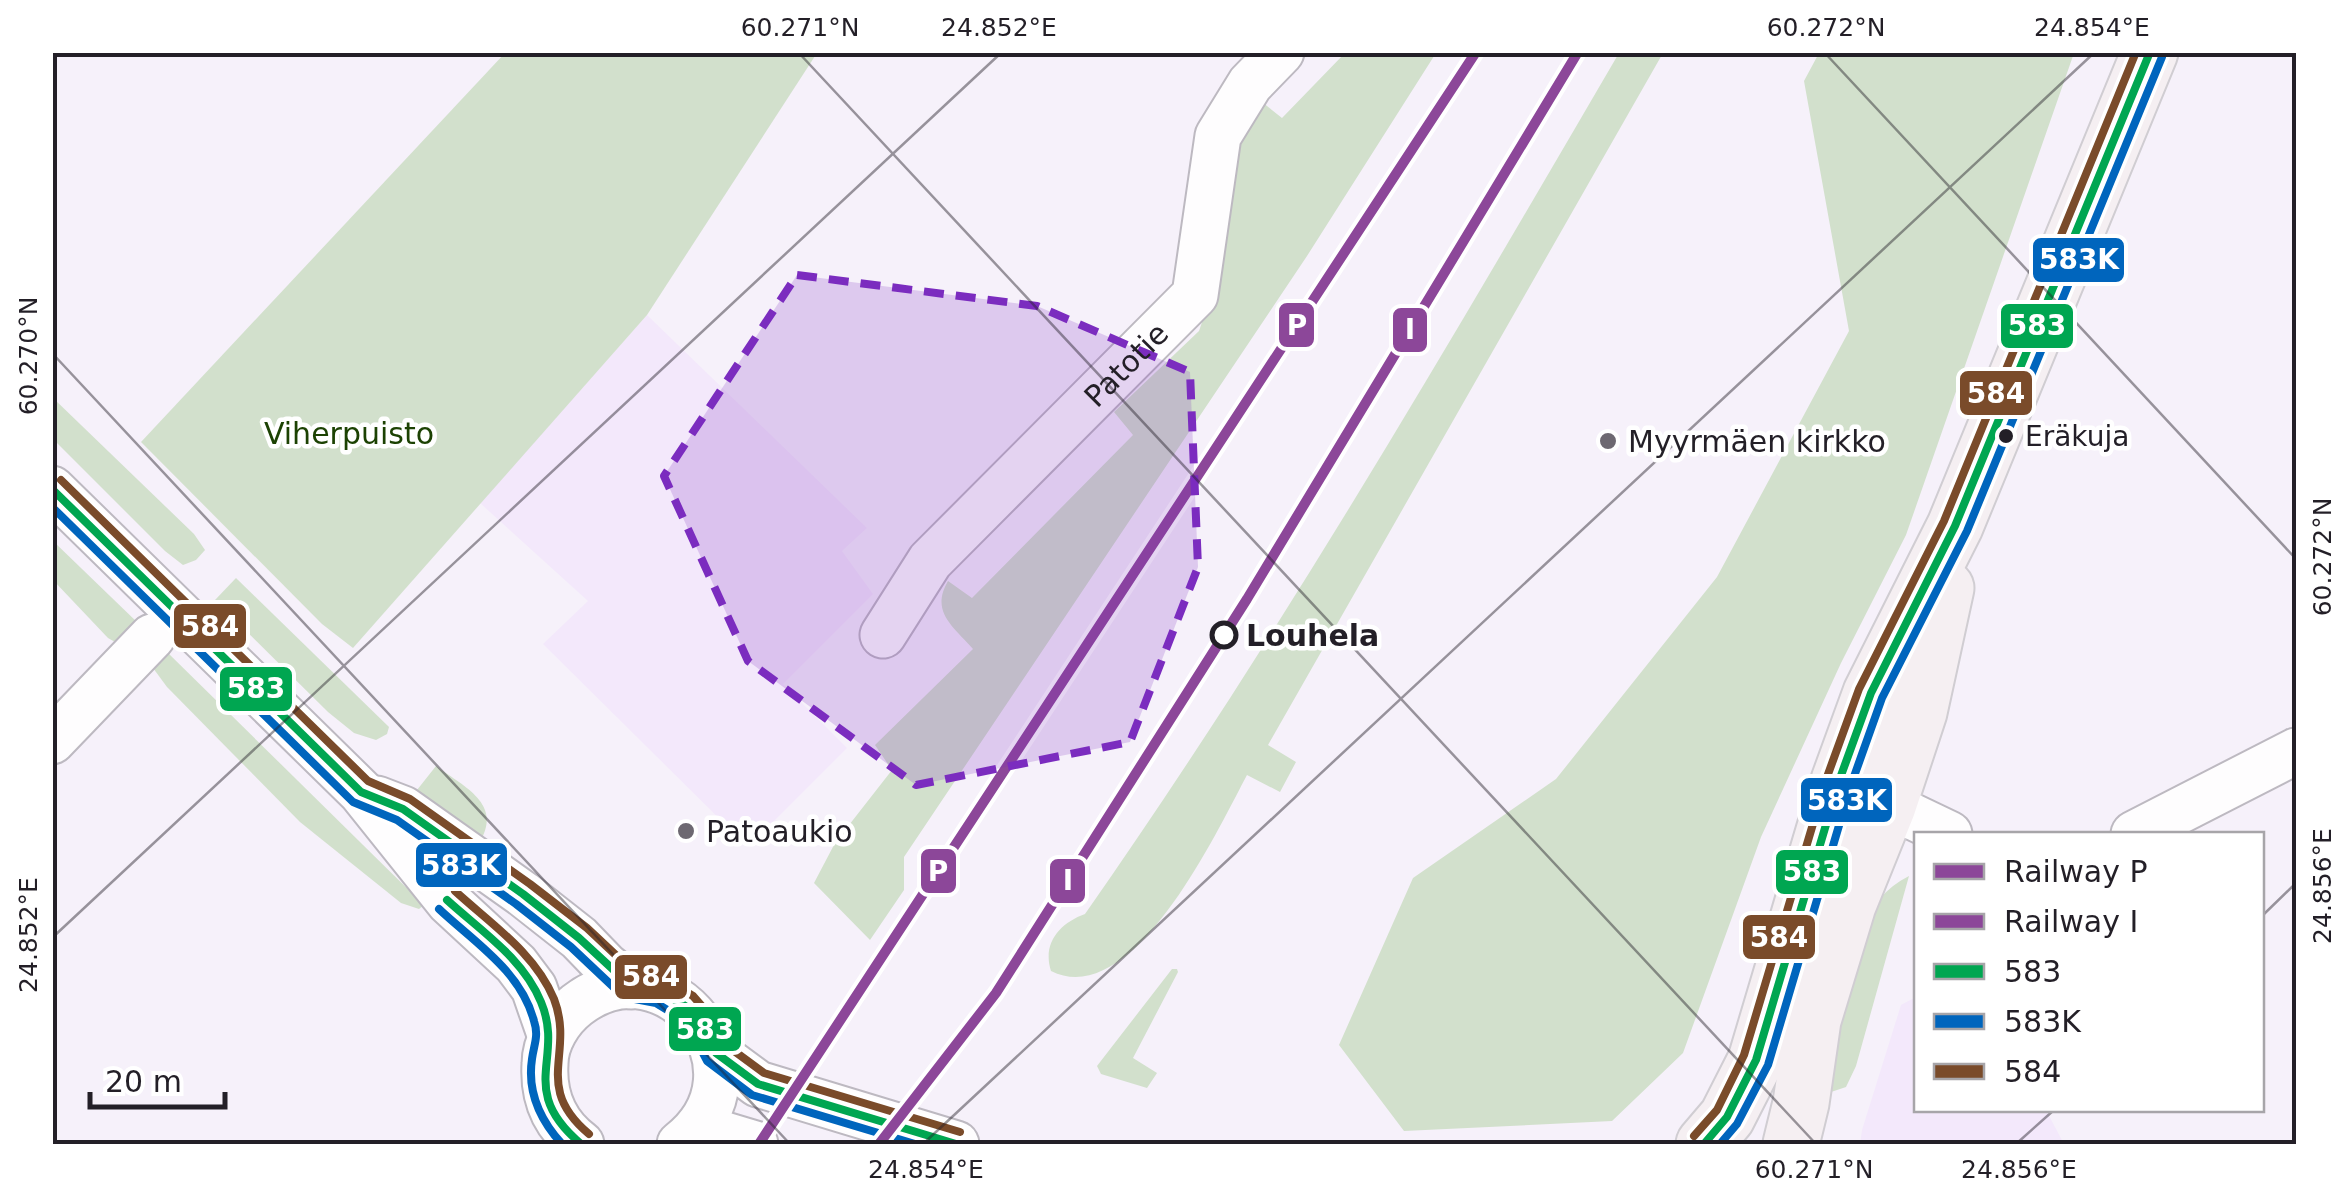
<svg xmlns="http://www.w3.org/2000/svg" width="2349" height="1197" viewBox="0 0 2349 1197" font-family="'DejaVu Sans',sans-serif">
  <style>
    .built { fill: #f3e8fb }
    .green { fill: #d2e0cc }
    .lines { fill: none; stroke-linecap: round; stroke-linejoin: round }
    .minor-casing { stroke: #bdb9c1; stroke-width: 49 }
    .major-casing { stroke: #d0cdd2; stroke-width: 59 }
    .minor { stroke: #fefdfe; stroke-width: 45 }
    .major { stroke: #f5eff2; stroke-width: 55 }
    .bus-1-casing { stroke: #fff; stroke-width: 15 }
    .bus-2-casing { stroke: #fff; stroke-width: 15 }
    .bus-3-casing { stroke: #fff; stroke-width: 15 }
    .bus-1 { stroke: #00a651; stroke-width: 8 }
    .bus-2 { stroke: #0065bd; stroke-width: 8 }
    .bus-3 { stroke: #7a4b2a; stroke-width: 8 }
    .rail-1-casing { stroke: #fff; stroke-width: 18 }
    .rail-2-casing { stroke: #fff; stroke-width: 18 }
    .rail-1 { stroke: #8c4799; stroke-width: 10 }
    .rail-2 { stroke: #8c4799; stroke-width: 10 }
    .marked { fill: #7b2cbf; fill-opacity: 0.2; stroke: #7b2cbf; stroke-width: 8; stroke-dasharray: 20 12; stroke-linejoin: round }
    .ticks { fill: none; stroke: #231f27; stroke-width: 2.5; stroke-opacity: 0.45 }
    .bus-dot { fill: #231f27; stroke: #fff; stroke-width: 4 }
    .poi-dot { fill: #6d6871; stroke: #fff; stroke-width: 4 }
    .stop-dot { fill: #fff; stroke: #231f27; stroke-width: 5 }
    .labels { text-anchor: middle; dominant-baseline: central; stroke-width: 9; stroke-linejoin: round; paint-order: stroke }
    .bus-label { font-size: 28px; fill: #231f27; stroke: #fff; text-anchor: start }
    .street-label { font-size: 30px; fill: #231f27; stroke: #fff }
    .park-label { font-size: 30px; fill: #1c4203; stroke: #fff }
    .poi-label { font-size: 30px; fill: #231f27; stroke: #fff; text-anchor: start }
    .stop-label { font-size: 30px; font-weight: bold; fill: #231f27; stroke: #fff; text-anchor: start }
    .line-badge { stroke: #fff; stroke-width: 4 }
    .badge-label { font-size: 28px; text-anchor: middle; font-weight: bold; fill: #fff }
    .neatline { fill: none; stroke: #231f27; stroke-width: 4 }
    .ticks-label { font-size: 25px; text-anchor: middle; fill: #231f27 }
  </style>
  <rect width="100%" height="100%" fill="#f6f1fa"/>
  <!-- built -->
  <g class="built">
    <polygon points="647,315 867,528 842,551 873,594 783,684 847,748 748,847 543,644 588,601 480,503"/>
    <polygon points="1916,997 1916,1110 2046,1110 2064,1144 1860,1144 1862,1130 1901,1005"/>
  </g>
  <!-- green -->
  <g class="green">
    <polygon points="505,53 817,53 647,315 353,648 322,624 141,442"/>
    <path d="M1345,53H1436L1307,256L904,857V890L870,940L814,883L835,843L892,770L875,745L973,649C953,626 930,612 948,581L972,598L1133,435L1114,412L1199,331L1219,273L1235,162L1246,124L1262,102L1282,118Z"/>
    <path d="M1619,53H1663L1268,745L1296,762L1280,792L1247,775C1217,831 1133,1012 1051,971C1042,943 1060,923 1085,914C1279,637 1449,344 1619,53Z"/>
    <polygon points="1819,53 2074,53 1906,535 1841,663 1761,837 1683,1053 1612,1121 1404,1131 1339,1045 1413,878 1556,779 1717,577 1849,331 1804,81"/>
    <polygon points="52,397 194,534 205,550 196,560 183,565 165,551 53,439"/>
    <polygon points="52,540 140,625 115,642 108,638 53,580"/>
    <polygon points="236,578 389,727 387,734 376,740 354,733 328,712 215,600"/>
    <polygon points="167,652 424,905 419,909 401,903 300,822 167,687 153,668 153,661"/>
    <path d="M436,766C461,785 501,802 482,838L456,822L417,790Z"/>
    <path d="M1909,876L1856,1066L1846,1087L1831,1092L1824,1090C1836,1023 1841,909 1909,876Z"/>
    <polygon points="1172,969 1177,969 1178,972 1133,1058 1157,1073 1147,1088 1101,1074 1097,1066"/>
  </g>
  <g class="lines">
    <!-- minor casing -->
    <g class="minor-casing">
      <g id="minor">
        <polyline points="52,489 361,792 449,902 516,964 534,988 551,1037"/>
        <path id="s1" d="M883,635L930,561L1195,295L1218,136L1250,84L1281,52"/>
        <polyline points="52,741 152,637"/>
        <polyline points="1859,791 1949,834"/>
        <polyline points="377,799 403,809 523,894 579,938 606,966 631,986"/>
        <polyline points="2134,834 2296,751"/>
        <polyline points="716,1053 758,1084 956,1144"/>
        <polyline points="691,1136 725,1135 755,1144"/>
        <path d="M581,1144C554,1124 543,1097 545,1064C545,1042 559,1019 577,1005C668,935 774,1071 680,1144"/>
      </g>
    </g>
    <!-- major casing -->
    <g class="major-casing">
      <g id="major">
        <polyline points="1704,1144 1727,1117 1756,1060 1839,781 1871,693 1955,526 2150,52"/>
        <polyline points="1791,1144 1801,1103 1813,1020 1848,905 1888,806 1919,712 1946,588"/>
      </g>
    </g>
    <!-- minor -->
    <use href="#minor" class="minor"/>
    <!-- major -->
    <use href="#major" class="major"/>
    <!-- bus-1 casing -->
    <g class="bus-1-casing">
      <g id="bus-1">
        <polyline points="52,489 361,792 403,809 523,894 579,938 631,986 661,991 685,1006 704,1027 716,1053 758,1084 956,1144"/>
        <path d="M447,900C481,931 523,958 541,1002C565,1059 516,1089 581,1144"/>
        <polyline points="1704,1144 1727,1117 1756,1060 1839,781 1871,693 1955,526 2150,52"/>
      </g>
    </g>
    <!-- bus-2 casing -->
    <g class="bus-2-casing">
      <g id="bus-2">
        <polyline points="52,507 353,802 397,820 516,904 571,947 624,997 656,1003 677,1016 693,1034 707,1061 752,1095 915,1144"/>
        <path d="M439,909C474,942 521,971 534,1021C539,1036 534,1044 532,1059C527,1092 541,1121 562,1144"/>
        <polyline points="1720,1144 1737,1124 1768,1065 1851,785 1882,698 1967,531 2162,57"/>
      </g>
    </g>
    <!-- bus-3 casing -->
    <g class="bus-3-casing">
      <g id="bus-3">
        <polyline points="61,480 368,781 410,799 530,884 587,928 636,974 665,979 693,996 714,1020 726,1045 764,1073 960,1132"/>
        <path d="M455,891C491,924 535,953 554,999C575,1054 532,1086 589,1134"/>
        <polyline points="1694,1136 1717,1110 1744,1055 1827,777 1859,689 1944,521 2136,52"/>
      </g>
    </g>
    <!-- bus-1 -->
    <use href="#bus-1" class="bus-1"/>
    <!-- bus-2 -->
    <use href="#bus-2" class="bus-2"/>
    <!-- bus-3 -->
    <use href="#bus-3" class="bus-3"/>
    <!-- rail-1 casing -->
    <g class="rail-1-casing">
      <polyline id="rail-1" points="759,1144 1476,52"/>
    </g>
    <!-- rail-2 casing -->
    <g class="rail-2-casing">
      <polyline id="rail-2" points="879,1144 996,993 1247,599 1578,52"/>
    </g>
    <!-- rail-1 -->
    <use href="#rail-1" class="rail-1"/>
    <!-- rail-2 -->
    <use href="#rail-2" class="rail-2"/>
  </g>
  <!-- marked area -->
  <path class="marked" d="M797,275L1037,306L1190,372L1198,567L1130,742L916,785L748,661L664,476Z"/>
  <!-- ticks -->
  <path class="ticks" d="M798,52L1816,1144M1824,52L2296,559M52,353L790,1144M2262,916L2296,883M52,938L1002,52M923,1144L2095,52M2016,1144L2054,1110"/>
  <!-- markers -->
  <circle class="bus-dot" cx="2006" cy="436" r="9"/>
  <g class="poi-dot">
    <circle cx="1608" cy="441" r="10"/>
    <circle cx="686" cy="831" r="10"/>
  </g>
  <circle class="stop-dot" cx="1224" cy="635" r="12"/>
  <g class="labels">
    <!-- bus labels -->
    <g class="bus-label">
      <text x="2025" y="436">Eräkuja</text>
    </g>
    <!-- street labels -->
    <g class="street-label">
      <text stroke="none"><textPath href="#s1" startOffset="365">Patotie</textPath></text>
    </g>
    <!-- park labels -->
    <g class="park-label">
      <text x="349" y="433">Viherpuisto</text>
    </g>
    <!-- poi labels -->
    <g class="poi-label">
      <text x="1628" y="441">Myyrmäen kirkko</text>
      <text x="706" y="831">Patoaukio</text>
    </g>
    <!-- stop labels -->
    <g class="stop-label">
      <text x="1246" y="635">Louhela</text>
    </g>
  </g>
  <g class="line-badge">
    <rect x="2031" y="236" width="95" height="48" rx="10" fill="#0065bd"/>
    <rect x="1277" y="301" width="39" height="48" rx="10" fill="#8c4799"/>
    <rect x="1999" y="302" width="76" height="48" rx="10" fill="#00a651"/>
    <rect x="1391" y="306" width="38" height="48" rx="10" fill="#8c4799"/>
    <rect x="1958" y="369" width="76" height="48" rx="10" fill="#7a4b2a"/>
    <rect x="172" y="602" width="76" height="48" rx="10" fill="#7a4b2a"/>
    <rect x="218" y="665" width="76" height="48" rx="10" fill="#00a651"/>
    <rect x="1799" y="776" width="95" height="48" rx="10" fill="#0065bd"/>
    <rect x="414" y="841" width="95" height="48" rx="10" fill="#0065bd"/>
    <rect x="919" y="847" width="39" height="48" rx="10" fill="#8c4799"/>
    <rect x="1774" y="848" width="76" height="48" rx="10" fill="#00a651"/>
    <rect x="1048" y="857" width="39" height="48" rx="10" fill="#8c4799"/>
    <rect x="1741" y="913" width="76" height="48" rx="10" fill="#7a4b2a"/>
    <rect x="613" y="953" width="76" height="48" rx="10" fill="#7a4b2a"/>
    <rect x="667" y="1005" width="76" height="48" rx="10" fill="#00a651"/>
  </g>
  <g class="badge-label">
    <text x="2079" y="269">583K</text>
    <text x="1297" y="335">P</text>
    <text x="2037" y="335">583</text>
    <text x="1410" y="339">I</text>
    <text x="1996" y="403">584</text>
    <text x="210" y="636">584</text>
    <text x="256" y="698">583</text>
    <text x="1847" y="810">583K</text>
    <text x="461" y="875">583K</text>
    <text x="938" y="881">P</text>
    <text x="1812" y="881">583</text>
    <text x="1068" y="890">I</text>
    <text x="1779" y="947">584</text>
    <text x="651" y="986">584</text>
    <text x="705" y="1039">583</text>
  </g>
  <!-- border -->
  <rect width="2349" height="1197" fill="none" stroke="#ffffff" stroke-width="110"/>
  <!-- legend -->
  <rect x="1914" y="832" width="350" height="280" fill="#ffffff" stroke="#a7a5a9" stroke-width="2.5"/>
  <rect x="1934" y="864" width="50" height="15" fill="#8c4799" stroke="#a7a5a9" stroke-width="2.5"/>
  <text x="2004" y="882" font-size="30" fill="#231f27">Railway P</text>
  <rect x="1934" y="914" width="50" height="15" fill="#8c4799" stroke="#a7a5a9" stroke-width="2.5"/>
  <text x="2004" y="932" font-size="30" fill="#231f27">Railway I</text>
  <rect x="1934" y="964" width="50" height="15" fill="#00a651" stroke="#a7a5a9" stroke-width="2.5"/>
  <text x="2004" y="982" font-size="30" fill="#231f27">583</text>
  <rect x="1934" y="1014" width="50" height="15" fill="#0065bd" stroke="#a7a5a9" stroke-width="2.5"/>
  <text x="2004" y="1032" font-size="30" fill="#231f27">583K</text>
  <rect x="1934" y="1064" width="50" height="15" fill="#7a4b2a" stroke="#a7a5a9" stroke-width="2.5"/>
  <text x="2004" y="1082" font-size="30" fill="#231f27">584</text>
  <!-- scale -->
  <path d="M90 1092v15h135v-15" fill="none" stroke="#231f27" stroke-width="5"/>
  <text x="105" y="1092" font-size="30" fill="#231f27" stroke="#ffffff" stroke-width="8" paint-order="stroke">20 m</text>
  <rect x="55" y="55" width="2239" height="1087" class="neatline"/>
  <g class="ticks-label">
    <text x="800" y="36">60.271°N</text>
    <text x="999" y="36">24.852°E</text>
    <text x="1826" y="36">60.272°N</text>
    <text x="2092" y="36">24.854°E</text>
    <text transform="translate(28 356) rotate(-90)" y="9">60.270°N</text>
    <text transform="translate(2322 557) rotate(-90)" y="9">60.272°N</text>
    <text transform="translate(2322 886) rotate(-90)" y="9">24.856°E</text>
    <text transform="translate(28 935) rotate(-90)" y="9">24.852°E</text>
    <text x="926" y="1178">24.854°E</text>
    <text x="1814" y="1178">60.271°N</text>
    <text x="2019" y="1178">24.856°E</text>
  </g>
</svg>
